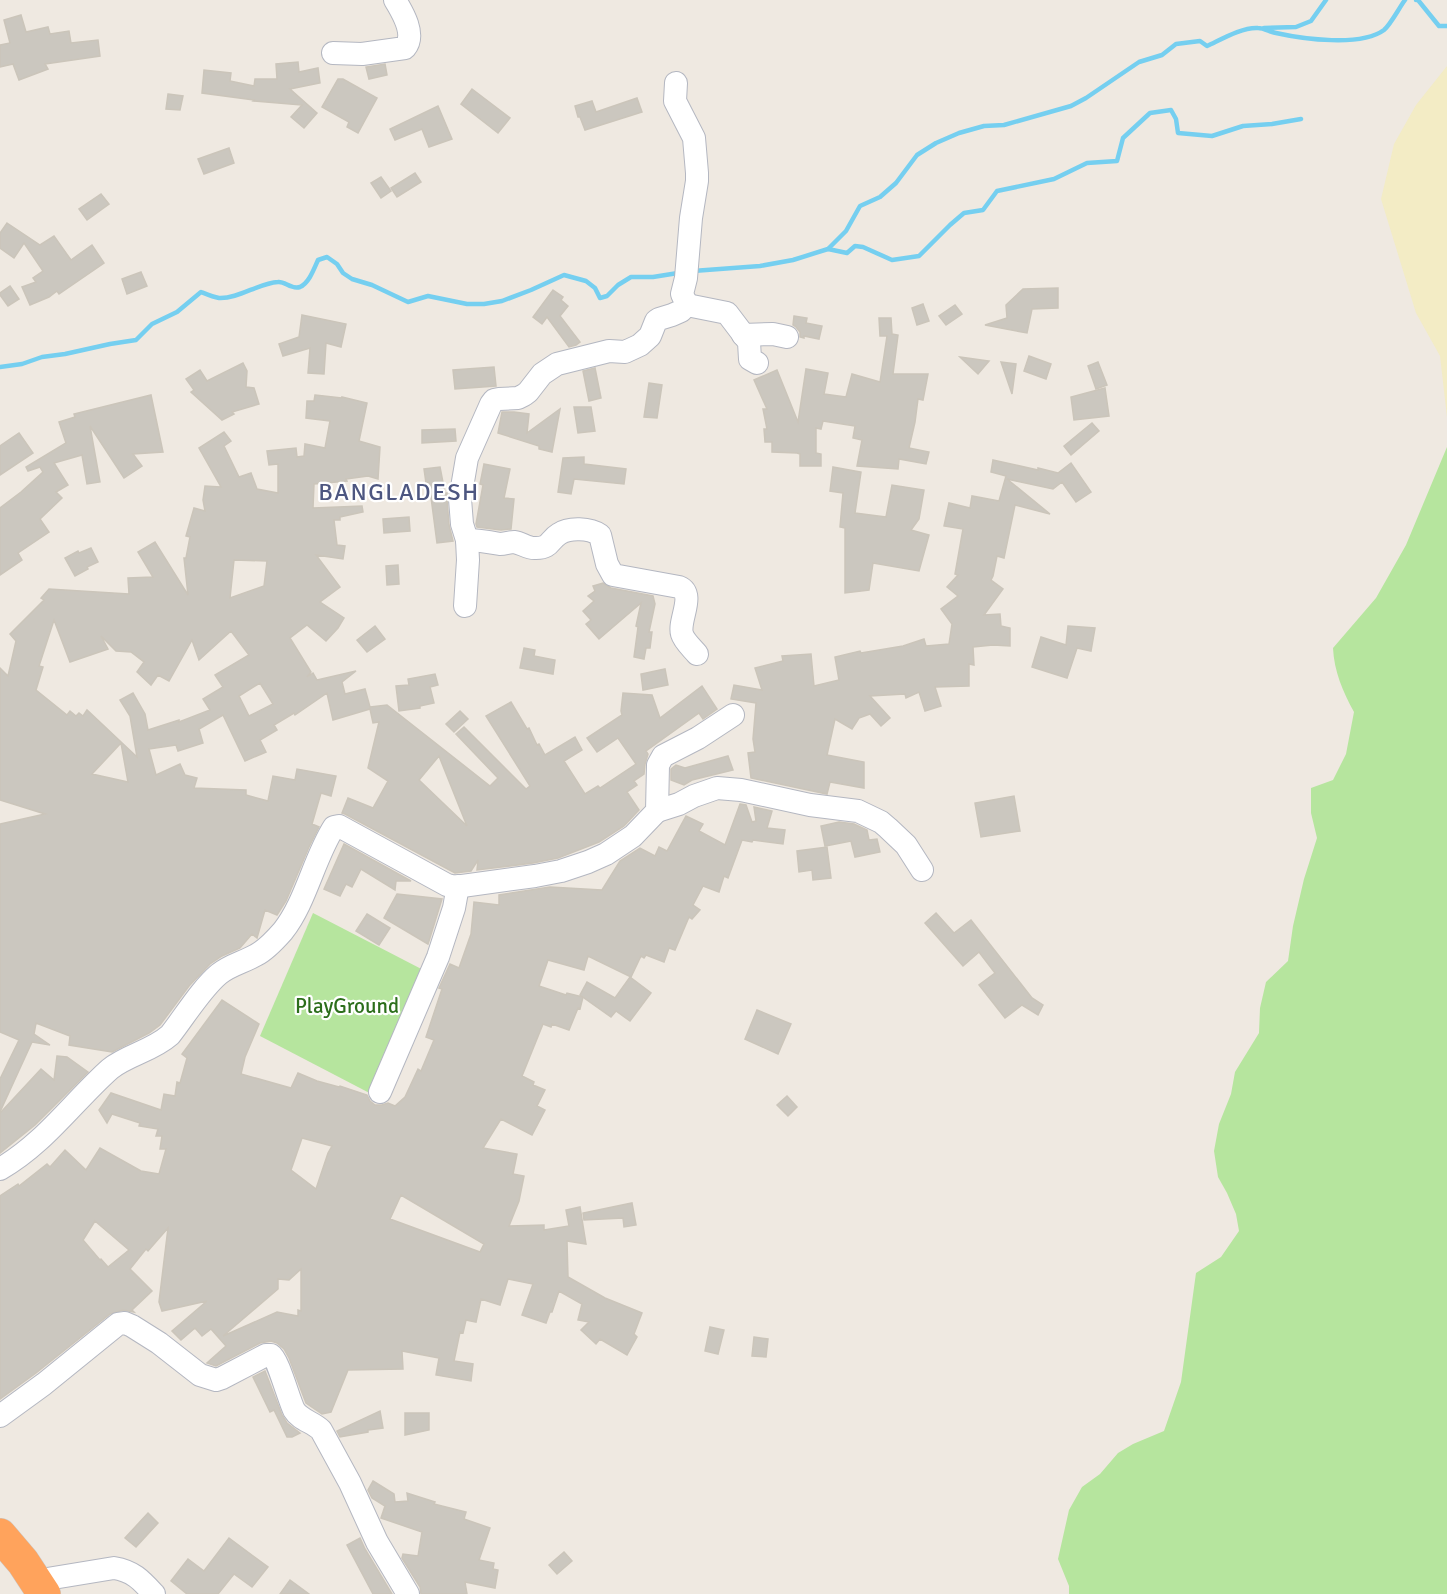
<svg xmlns="http://www.w3.org/2000/svg" width="1447" height="1594" viewBox="0 0 1447 1594" font-family="Signika,sans-serif">
  <style>
    .green { fill: #b6e59e }
    .sand { fill: #f3ecc5 }
    .lines { fill: none; stroke-linecap: round; stroke-linejoin: round }
    .stream { stroke: #75cff0; stroke-width: 4.5 }
    .building { fill: #cbc7bf; stroke: #cbc5ba; stroke-width: 1.5; fill-rule: evenodd }
    .minor-casing { stroke: #b4b7c1; stroke-width: 24 }
    .highway-casing { stroke: #c9c9c9; stroke-width: 34 }
    .minor { stroke: #fff; stroke-width: 22 }
    .highway { stroke: #ffa35c; stroke-width: 33 }
    .labels { text-anchor: middle; dominant-baseline: central; stroke-width: 4.5; stroke-linejoin: round; paint-order: stroke }
    .park-label { font-size: 21px; fill: #2c6e1b; stroke: #fff }
    .quarter-label { font-size: 24px; letter-spacing: 1.5px; fill: #4d5680; stroke: #fff }
  </style>
  <rect width="100%" height="100%" fill="#efe9e1"/>
  <!-- green -->
  <g class="green">
    <path d="M1447,447V1594H1069V1586L1058,1559L1069,1510L1082,1487L1100,1474L1118,1453L1133,1444L1164,1431L1181,1382L1196,1273L1221,1257L1239,1231L1236,1214L1227,1193L1218,1177L1214,1151L1219,1124L1231,1094L1235,1072L1259,1033L1260,1008L1266,982L1288,961L1293,926L1304,879L1317,838L1311,813V788L1333,780L1346,754L1354,712C1343,692 1334,671 1333,648L1376,598L1406,545Z"/>
    <polygon points="313,913 433,975 381,1099 260,1036"/>
  </g>
  <!-- sand -->
  <polygon class="sand" points="1447,66 1447,417 1440,356 1416,313 1381,199 1394,144 1416,105"/>
  <g class="lines">
    <!-- stream -->
    <g class="stream">
      <polyline points="1416,0 1418,0 1439,26 1447,26"/>
      <polyline points="1264,28 1296,27 1311,21 1326,0"/>
      <polyline points="828,249 847,253 855,246 863,247 892,260 919,256 950,225 964,213 983,210 997,191 1054,179 1087,163 1117,161 1123,138 1150,113 1171,110 1176,119 1178,133 1212,136 1243,126 1272,124 1301,119"/>
      <path d="M693,271L760,266L793,260L828,249L846,231L860,206L880,197L896,183L917,155L936,143L959,133L984,126L1004,125L1071,106L1086,98L1139,62L1162,55L1176,44L1200,41L1207,46C1222,39 1242,27 1258,28C1264,28 1270,32 1276,33C1303,39 1361,47 1384,30C1391,24 1399,8 1405,0"/>
      <path d="M0,367L22,364L42,357L65,354L110,344L136,340L152,324L177,312L201,292C206,294 213,297 219,298C238,299 259,283 278,282C285,281 291,290 300,287C309,283 314,269 318,260L327,257L337,264L343,273L352,279L372,285L408,302L428,296L467,304H484L502,301L531,290L564,275L586,281L595,288L600,298L607,296L618,285L631,277H653L678,273"/>
    </g>
  </g>
  <!-- building -->
  <g class="building">
    <polygon points="21,15 26,32 48,27 50,34 69,31 71,43 98,40 100,56 45,64 48,69 19,80 13,64 0,67 0,45 10,43 4,20"/>
    <polygon points="298,62 299,72 318,68 320,83 290,89 317,113 304,128 291,117 302,105 253,101 254,100 202,93 204,70 231,73 230,81 254,86 255,79 277,79 276,64"/>
    <polygon points="385,64 387,75 369,79 366,67"/>
    <polygon points="338,79 343,79 377,98 358,133 347,127 349,122 322,107"/>
    <polygon points="472,89 510,118 498,133 461,104"/>
    <polygon points="168,94 183,96 180,110 166,109"/>
    <polygon points="637,98 642,112 585,130 580,117 578,117 575,106 592,101 596,112"/>
    <polygon points="438,106 452,139 429,147 422,129 395,140 390,129"/>
    <polygon points="229,148 234,163 204,174 198,159"/>
    <polygon points="415,173 421,182 397,197 391,188"/>
    <polygon points="381,177 391,191 381,198 371,183"/>
    <polygon points="101,194 109,204 87,220 79,209"/>
    <polygon points="7,223 40,245 54,236 71,260 92,245 104,263 59,294 57,291 49,297 30,305 22,287 36,282 33,278 43,271 24,243 14,258 0,248 0,233"/>
    <polygon points="141,272 147,286 127,294 122,279"/>
    <polygon points="10,286 19,299 8,306 0,295 0,293"/>
    <polygon points="1058,288 1058,308 1032,309 1027,333 985,325 1007,318 1006,305 1023,289"/>
    <polygon points="553,290 563,297 561,300 568,306 560,316 580,342 576,345 569,347 547,317 542,324 533,317"/>
    <polygon points="923,304 929,321 917,325 912,308"/>
    <polygon points="955,305 962,314 946,325 939,316"/>
    <polygon points="302,315 346,324 341,347 326,343 324,374 308,373 310,348 283,356 279,344 299,337"/>
    <polygon points="794,316 807,318 806,323 822,326 819,339 804,336 804,338 800,337 800,332 796,327 793,325"/>
    <polygon points="879,318 891,318 892,334 898,335 893,374 928,374 923,400 918,399 915,422 909,448 929,452 926,464 899,459 898,469 857,466 862,440 853,438 855,426 823,421 821,429 816,428 816,453 821,454 821,466 800,466 800,454 797,453 772,452 772,442 765,442 764,429 767,429 763,409 767,409 754,380 777,370 798,422 806,369 828,373 824,394 846,397 852,374 880,382 887,336 880,336"/>
    <polygon points="1029,356 1051,364 1046,379 1024,371"/>
    <polygon points="960,357 989,361 978,374"/>
    <polygon points="1001,362 1016,364 1012,394"/>
    <polygon points="1098,362 1107,385 1096,389 1088,366"/>
    <polygon points="243,363 247,371 246,387 254,388 259,404 232,412 234,414 222,420 191,392 194,390 186,379 200,370 207,381"/>
    <polygon points="494,367 496,386 455,389 453,370"/>
    <polygon points="595,368 601,398 589,401 583,371"/>
    <polygon points="649,383 662,385 657,418 644,417"/>
    <polygon points="1105,388 1109,416 1074,420 1071,397"/>
    <polygon points="151,395 163,452 133,454 142,466 124,478 90,426 100,482 87,484 82,455 54,463 68,485 56,492 62,498 40,519 49,532 18,553 22,560 0,575 0,508 21,492 43,472 40,467 28,471 26,467 66,443 59,422 75,417 74,414"/>
    <path d="M315,395L342,398V397L367,403L359,441L380,447L378,479L368,476L346,479L347,481L314,484L313,508L362,506L363,512L340,517V520H334L337,545L345,546L343,559L316,555L340,587L320,602L344,618L338,628L326,641L307,625L290,638L311,672L307,677L313,673L317,680L356,671L342,682L345,694L365,689L370,707L387,705L490,786L498,778L456,734L464,727L526,789L530,786L486,716L511,702L527,729L529,728L537,745L539,744L545,755L575,737L582,750L564,761L585,794L598,786L600,788L636,764L618,738L597,752L587,738L622,715L621,711L623,693L652,695L660,718L702,686L717,709L703,719L699,713L646,751L648,754L645,764L644,774L634,781L637,785L627,792L639,810L624,826L599,842L558,858L533,863L477,870L478,860L471,871L455,873L345,814L342,813L348,798L373,808L388,781L368,768L379,722L373,723L370,709L333,720L327,693L295,715L294,713L274,725L277,730L260,740L266,752L245,761L223,715L199,729L203,743L178,751L176,745L149,749L156,775L180,764L185,775L197,778L194,788L246,790V795L268,801L273,776L295,780L297,769L336,776L331,796L321,793L312,824L319,827L309,847L286,901L277,915L265,910L257,938L252,934L240,948L222,956L210,964L189,986L160,1025L149,1033L112,1052L69,1045L70,1036L36,1023L34,1034L50,1045L32,1042L0,1112V1079L19,1040L0,1032V824L45,814L0,800V668L8,676L16,641L10,634L44,600L41,598L49,589L129,594L128,578L153,577L138,552L155,542L188,595L184,558H186L190,537L186,536L194,508L205,511L203,500L205,486L221,487L199,448L224,432L231,441L224,446L239,477L251,473L257,489L278,493V464L269,465L267,451L296,448L297,457L304,456L305,444L325,448L330,421L306,418L307,401H314ZM234,560L267,561L264,586L230,598ZM54,620L70,662L108,649L101,636L116,651L131,652L144,662L137,672L151,685L158,675L169,681L192,640L199,660L231,631L249,655L215,675L223,687L203,699L210,710L179,722V720L148,730L145,714L133,693L120,700L130,716L137,757L87,710L83,716L79,713L76,716L70,711L67,715L36,690L43,667L39,666ZM260,683L273,704L249,716L239,696ZM121,743L128,782L92,774ZM439,756L467,826L419,780Z"/>
    <polygon points="574,407 591,407 595,431 578,433"/>
    <polygon points="560,409 552,452 539,449 539,446 498,433 502,412 514,412 529,414 527,433"/>
    <polygon points="1092,423 1099,431 1071,455 1064,446"/>
    <polygon points="455,429 456,441 422,443 422,430"/>
    <polygon points="19,433 33,453 0,475 0,446"/>
    <polygon points="584,457 584,464 626,469 624,484 574,479 571,494 558,492 563,458"/>
    <polygon points="993,460 1038,470 1038,468 1058,473 1071,463 1091,492 1076,502 1062,482 1053,489 1007,479 1050,514 1015,505 1004,558 997,556 993,576 991,580 1003,589 984,615 1000,614 1001,626 1010,628 1010,646 993,645 973,647 974,665 969,664 969,686 935,687 941,706 925,711 919,692 906,698 905,694 870,696 890,718 881,726 870,714 859,718 852,729 835,719 827,755 864,762 864,788 830,782 827,794 751,778 748,753 755,752 753,739 756,703 731,699 734,685 762,690 755,668 783,661 782,656 811,654 814,686 839,680 835,657 860,651 861,653 903,646 924,639 926,646 949,644 952,624 941,609 958,596 947,587 958,575 955,574 963,529 944,526 949,503 970,508 972,496 999,501 1006,476 991,472"/>
    <polygon points="484,464 510,469 504,498 514,499 511,529 501,530 477,527 476,524 483,485 480,484"/>
    <polygon points="440,467 445,493 447,493 447,500 449,525 453,541 437,543 429,482 426,483 424,469"/>
    <polygon points="833,467 861,472 855,513 886,517 892,485 924,490 919,519 911,530 929,535 919,571 873,563 869,590 845,593 845,528 840,527 843,493 830,491"/>
    <polygon points="409,517 410,531 384,533 383,519"/>
    <polygon points="91,548 98,562 87,567 88,569 75,576 65,558 78,551 79,553"/>
    <polygon points="398,565 399,584 387,585 386,566"/>
    <polygon points="603,583 611,588 653,596 655,604 649,632 652,632 650,648 646,648 644,659 634,657 638,627 636,626 641,603 599,639 586,624 591,620 583,611 594,601 588,596 595,591 593,586"/>
    <polygon points="375,626 385,639 367,652 357,640"/>
    <polygon points="1068,626 1095,628 1091,651 1077,648 1067,678 1032,667 1041,637 1066,645"/>
    <polygon points="524,648 535,650 534,656 555,660 553,674 520,668"/>
    <polygon points="665,669 668,685 643,690 641,674"/>
    <polygon points="435,674 438,685 430,687 434,703 420,706 420,708 399,711 396,686 409,685 408,679"/>
    <polygon points="460,711 468,719 454,732 446,724"/>
    <polygon points="728,756 733,770 692,780 684,785 671,780 671,769 676,765 685,768"/>
    <polygon points="1014,796 1020,831 981,837 975,803"/>
    <path d="M740,804L746,805L752,822L756,821L754,807L772,811L767,828L785,830L783,844L753,840L752,842L742,840L728,878L724,876L719,892L703,886L693,905L700,910L692,919L689,917L675,950L669,948L664,962L646,955L644,958L641,956L631,977L588,956L584,970L548,960L539,986L566,995L567,993L583,997L580,1009L578,1008L569,1030L552,1024L551,1027L543,1024L522,1076L534,1082L533,1085L545,1090L537,1106L545,1110L532,1135L501,1119L483,1148L517,1154L513,1174L524,1176L519,1201L509,1226L544,1225V1230L569,1226L566,1210L580,1207L586,1244L567,1241L568,1277L605,1298L642,1313L634,1334L637,1337L627,1355L600,1339L596,1344L581,1330L589,1322L578,1320L582,1304L559,1291L552,1312H550L546,1323L522,1315L533,1284L508,1279L500,1305L481,1299L476,1322L466,1320L463,1333L460,1332L454,1361L473,1364L471,1381L436,1375L439,1358L402,1351L403,1369L348,1370L331,1412L322,1414L306,1403L289,1358L284,1349L277,1343L271,1341L260,1343L216,1366L207,1363L226,1346L211,1329L202,1336L195,1328L181,1340L172,1331L207,1301L162,1311L159,1302L168,1228L148,1251L146,1249L130,1269L152,1291L132,1310L134,1312L123,1310L110,1314L36,1373L0,1399V1196L18,1184L19,1186L47,1164L50,1167L65,1150L86,1170L100,1148L141,1171L159,1174L166,1149H160L162,1136H156L158,1129L139,1126L140,1123L112,1114L107,1123L99,1110L111,1093L161,1110L164,1094L175,1096L177,1082L180,1083L187,1058L182,1054L222,1000L259,1024L245,1057L241,1074L291,1088L298,1073L317,1081L339,1087L340,1086L367,1095L370,1101L375,1105H382L388,1103L395,1106L405,1097L418,1069L421,1071L434,1040L426,1037L442,989L439,988L450,964L459,968L471,934L474,902L499,905V895L550,887L602,890L620,861L640,848L655,856L659,847L667,851L686,816L703,824L699,831L725,845ZM302,1138L332,1146L328,1153L316,1189L291,1170ZM401,1195L484,1244L480,1252L390,1219ZM95,1221L129,1250L108,1267L101,1259L100,1260L83,1240ZM301,1269V1311L298,1310V1316L277,1312L223,1336L278,1289V1279L289,1280Z"/>
    <polygon points="839,822 854,824 867,830 869,840 877,839 880,852 855,857 851,841 825,846 821,826"/>
    <polygon points="344,844 411,881 396,881 395,890 361,869 352,887 346,884 340,896 324,889"/>
    <polygon points="827,847 831,878 813,880 812,870 799,872 797,851"/>
    <polygon points="397,894 442,899 428,944 384,918"/>
    <polygon points="936,913 954,933 971,920 1032,998 1043,1005 1038,1015 1022,1005 1005,1018 979,985 995,973 979,952 963,966 925,923"/>
    <polygon points="367,914 390,928 379,945 356,931"/>
    <polygon points="630,977 651,993 630,1021 616,1011 611,1017 580,995 587,982 615,998"/>
    <polygon points="757,1010 791,1024 778,1054 745,1039"/>
    <polygon points="57,1056 67,1057 88,1072 35,1125 0,1153 0,1113 41,1069 54,1080"/>
    <polygon points="787,1096 797,1107 788,1116 777,1105"/>
    <polygon points="632,1203 636,1225 624,1227 623,1218 584,1220 583,1213"/>
    <polygon points="710,1327 724,1330 718,1354 705,1351"/>
    <polygon points="754,1337 768,1339 766,1357 752,1356"/>
    <polygon points="265,1371 282,1415 287,1423 300,1433 292,1437 287,1437 274,1410 270,1412 253,1377"/>
    <polygon points="380,1411 383,1428 368,1430 368,1432 340,1437 337,1431"/>
    <polygon points="405,1413 429,1413 429,1430 405,1435"/>
    <polygon points="373,1481 394,1494 395,1502 408,1501 407,1493 435,1502 434,1504 466,1512 464,1519 490,1528 479,1560 494,1563 493,1569 498,1570 495,1588 465,1582 467,1594 421,1594 420,1587 402,1558 403,1554 418,1556 422,1532 381,1518 385,1506 372,1498 368,1490"/>
    <polygon points="148,1513 158,1523 136,1547 125,1538"/>
    <polygon points="229,1538 268,1567 252,1587 234,1574 218,1594 187,1594 171,1581 188,1559 204,1571"/>
    <polygon points="360,1538 365,1549 392,1594 373,1594 347,1545"/>
    <polygon points="564,1552 572,1561 557,1574 549,1565"/>
    <polygon points="290,1580 309,1594 280,1594"/>
  </g>
  <g class="lines">
    <!-- minor casing -->
    <g class="minor-casing">
      <g id="minor">
        <path d="M333,53L362,54L405,48C416,35 403,13 395,0"/>
        <polyline points="687,305 727,313 749,342 750,359 757,363"/>
        <polyline points="743,335 773,334 787,337"/>
        <path d="M467,540C478,540 489,542 500,544C505,544 509,542 514,542C522,543 528,549 536,548C551,548 549,540 559,534C569,527 590,528 600,535L607,564L613,575L679,587C696,594 678,620 682,634C684,641 692,648 697,654"/>
        <polyline points="465,606 468,560 467,540 462,524 460,499 467,458 491,404 494,400 499,399 518,398 524,395 528,392 542,374 557,364 609,351 625,352 640,345 650,336 656,321 659,319 672,315 681,311 687,305 682,294 686,278 691,218 697,181 697,173 694,138 675,101 676,83"/>
        <polyline points="657,811 679,804 694,796 717,788 741,790 810,805 858,811 881,822 888,828 906,845 922,870"/>
        <polyline points="380,1092 438,957 454,908 458,886"/>
        <path d="M0,1169C44,1144 73,1102 110,1069C127,1055 152,1051 170,1035C185,1016 201,989 219,974C230,965 244,962 256,955C266,950 276,939 283,931C306,902 314,858 334,827L339,826L447,885L455,887L535,876L561,871L588,862L606,854L633,836L657,811L658,765L663,756L698,738L733,715"/>
        <path d="M0,1416L44,1384L118,1324L125,1323L132,1326L159,1343L200,1375L216,1380L222,1378L266,1355C268,1355 270,1355 271,1355C278,1359 289,1400 294,1410C300,1420 313,1422 321,1430L350,1483L377,1542L408,1594"/>
        <path d="M35,1581L114,1568C133,1571 141,1580 154,1594"/>
      </g>
    </g>
    <!-- highway casing -->
    <g class="highway-casing">
      <polyline id="highway" points="0,1535 23,1562 44,1594"/>
    </g>
    <!-- minor -->
    <use href="#minor" class="minor"/>
    <!-- highway -->
    <use href="#highway" class="highway"/>
  </g>
  <g class="labels">
    <!-- park labels -->
    <g class="park-label">
      <text x="347" y="1006">PlayGround</text>
    </g>
    <!-- quarter labels -->
    <g class="quarter-label">
      <text x="399" y="492">BANGLADESH</text>
    </g>
  </g>
</svg>
